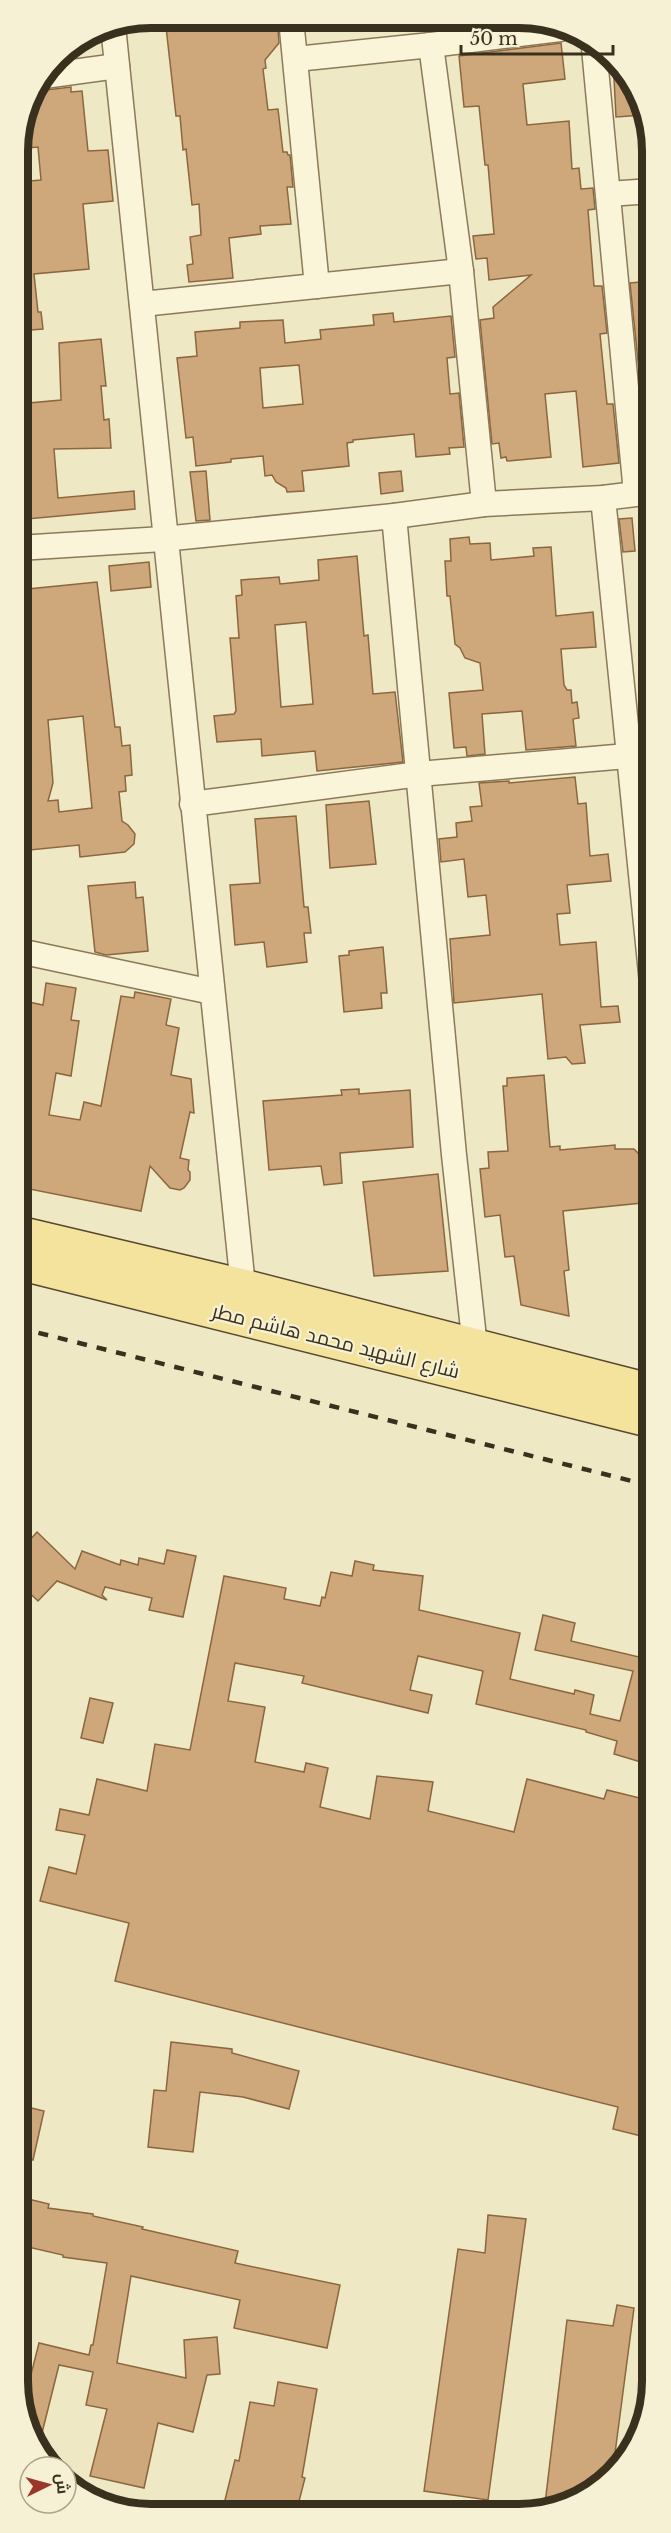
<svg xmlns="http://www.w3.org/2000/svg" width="671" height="2533" viewBox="0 0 671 2533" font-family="'Libre Baskerville',Cairo,serif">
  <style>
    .building { fill: #cea87a; stroke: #8b673f; stroke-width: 1.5; fill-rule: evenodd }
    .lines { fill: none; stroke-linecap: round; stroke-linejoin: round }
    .minor-casing { stroke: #8b7a5a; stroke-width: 27 }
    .primary-casing { stroke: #58482e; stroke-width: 36 }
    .minor { stroke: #faf4d8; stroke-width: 24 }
    .primary { stroke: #f3e39c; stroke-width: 33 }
    .rail { stroke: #3a301e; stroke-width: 4.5; stroke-dasharray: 10 10; stroke-linecap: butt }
    .labels { text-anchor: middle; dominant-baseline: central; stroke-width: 4.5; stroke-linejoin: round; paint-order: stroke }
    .street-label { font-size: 20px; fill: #3a301e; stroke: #f6f1d4 }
    .rim { fill: none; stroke: #3a301e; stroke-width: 8 }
  </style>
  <rect width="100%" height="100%" fill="#efe8c5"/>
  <!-- building -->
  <g class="building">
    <polygon points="165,18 263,19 264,31 278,30 279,43 265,60 266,68 263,69 268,110 278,109 283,152 287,152 288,155 290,155 293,187 287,187 291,224 260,226 261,234 229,238 233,278 189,282 187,265 193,264 190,237 201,235 199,204 192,205 186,149 183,150 180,116 176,116"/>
    <polygon points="561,43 565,79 523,84 527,125 569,121 572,169 579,168 581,189 593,188 595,209 588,210 594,286 602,286 607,333 600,334 607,404 613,404 619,463 583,467 576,391 545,394 551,457 507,461 506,457 501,458 499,443 492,444 480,320 494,318 493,307 531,275 489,280 487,258 476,259 473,236 494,234 488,165 485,165 479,106 464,107 459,56"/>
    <polygon points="613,59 620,63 643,115 616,117"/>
    <polygon points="36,87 46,90 71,87 71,92 82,91 88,151 108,150 113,201 83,204 89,269 34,274 38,312 41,312 43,329 18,331 18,182 41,180 38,147 28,148 25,118 26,114 32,113 30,98"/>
    <polygon points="640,282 641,295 652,294 652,389 641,390 630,283"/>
    <path d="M393,313L394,322L451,316L455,357L447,358L450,394L459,393L464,447L449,448L450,454L416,457L414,434L353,440V442L347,443L349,466L302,471L304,491L287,492L286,488L276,482L272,475L265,476L263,456L231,459V462L196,466L193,437L186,438L177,358L197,356L195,332L240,328V322L283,320L285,343L321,339L320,330L374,325L373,315ZM299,365L303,404L263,408L260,368Z"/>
    <polygon points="101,339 106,386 101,386 104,420 109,419 111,448 54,449 58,498 134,491 135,509 27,519 26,507 18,507 18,404 61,400 59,343"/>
    <polygon points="652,419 652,460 647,460 643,420"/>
    <polygon points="206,471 210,520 196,521 190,472"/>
    <polygon points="401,471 403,491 381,494 379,473"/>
    <polygon points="632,518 635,551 623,552 619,519"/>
    <polygon points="469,537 470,544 490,543 491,560 534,556 533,548 551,547 556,616 593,612 596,647 561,649 564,685 567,690 571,690 572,703 577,702 579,718 573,719 576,746 526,750 522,711 482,714 485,754 467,756 466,747 454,748 449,693 483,690 480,663 465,658 460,648 455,644 450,596 447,596 445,561 451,561 450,539"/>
    <path d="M357,556L364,636L368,635L373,694L395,692L403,762L317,771L315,751L262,756L261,739L217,742L214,716L234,714L236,711L230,638H239L236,596L242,595L241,580L279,577L280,584L319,580L318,560ZM306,622L313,704L281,707L275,625Z"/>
    <polygon points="149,562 151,587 111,591 109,566"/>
    <path d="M97,582L115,727H120L122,746L130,745L132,775L125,776L126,791L119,792L122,821L128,825L135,834L134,844L125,852L80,857L79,845L20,851L18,590ZM83,716L92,808L59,812L58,800L48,801L53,783L48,720Z"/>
    <polygon points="575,777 578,804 586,803 590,856 608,854 611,881 567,885 570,913 557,914 560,945 596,942 601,1007 618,1006 620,1022 580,1025 585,1063 572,1064 566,1057 548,1059 542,994 454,1003 450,939 490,935 486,895 468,897 464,859 441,862 439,839 457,837 456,823 472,821 470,807 482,806 479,783 509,781 509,783"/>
    <polygon points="369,801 376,864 330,868 326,805"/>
    <polygon points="296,816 304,907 308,907 311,933 304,933 307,962 267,967 264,942 235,945 230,885 260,883 255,819"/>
    <polygon points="135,882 136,898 143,897 148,951 106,955 95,952 88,886"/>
    <polygon points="383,947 387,993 381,993 382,1008 344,1012 339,956 349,955 349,951"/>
    <polygon points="46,983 76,988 71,1020 79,1021 71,1076 56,1073 49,1115 80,1120 84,1102 101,1106 121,996 134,998 135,992 171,999 166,1025 179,1028 171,1075 191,1079 194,1113 190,1112 180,1158 189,1160 188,1170 190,1172 190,1180 184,1188 180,1190 170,1188 150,1166 141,1211 19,1187 19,1000 43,1005"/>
    <polygon points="544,1075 550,1147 560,1146 560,1150 615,1145 615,1149 634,1149 640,1155 649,1150 652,1202 563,1211 569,1270 564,1271 569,1316 521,1305 514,1256 505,1257 500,1215 485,1217 480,1169 489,1168 488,1152 508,1151 503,1086 507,1086 507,1078"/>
    <polygon points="359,1089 359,1094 410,1090 413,1147 340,1153 342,1183 324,1185 321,1166 269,1170 263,1101 342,1095 341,1090"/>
    <polygon points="438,1174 448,1271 374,1276 363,1182"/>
    <polygon points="37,1532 75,1569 82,1551 120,1565 121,1560 138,1565 139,1558 164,1564 167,1550 196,1556 183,1617 149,1610 152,1598 105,1587 102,1595 107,1600 57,1581 38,1601 19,1583 19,1552"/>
    <polygon points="355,1561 374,1565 373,1570 423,1576 419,1610 520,1633 510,1679 574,1694 575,1690 594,1695 590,1714 620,1721 633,1671 535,1650 543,1615 575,1623 571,1641 652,1660 652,1748 645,1746 641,1762 614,1754 617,1741 586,1732 586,1730 476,1704 483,1671 418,1656 410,1690 432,1695 428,1713 302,1683 304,1676 235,1663 228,1701 265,1707 255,1762 304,1772 306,1763 328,1768 320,1807 370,1819 377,1776 433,1782 428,1811 514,1832 527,1779 604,1799 607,1790 652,1801 653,2139 613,2129 618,2107 115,1981 129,1923 40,1901 49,1867 76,1874 85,1835 56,1830 60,1809 89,1815 97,1779 147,1791 155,1744 190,1750 224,1576 286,1588 284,1599 320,1606 322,1597 325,1598 331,1572 352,1576"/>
    <polygon points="90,1698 113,1703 103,1743 81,1738"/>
    <polygon points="171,2042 232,2049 232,2053 299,2071 289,2109 243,2097 200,2092 193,2152 148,2147 154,2090 166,2091"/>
    <polygon points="19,2105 44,2111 33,2160 19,2156"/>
    <polygon points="24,2198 49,2204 48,2208 93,2214 93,2216 143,2227 142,2229 238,2251 235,2263 340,2285 327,2348 234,2328 240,2300 131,2276 117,2363 186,2378 184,2340 217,2337 220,2374 207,2375 193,2432 158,2423 144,2488 90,2476 107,2409 86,2405 93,2372 59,2365 40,2441 23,2406 39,2343 89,2355 91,2345 93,2345 107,2263 63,2257 63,2255 19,2245 19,2219"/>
    <polygon points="488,2215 526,2219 488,2500 424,2491 458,2249 485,2253"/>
    <polygon points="617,2305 634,2308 612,2476 586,2497 544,2512 567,2320 613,2326"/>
    <polygon points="278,2382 317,2389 302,2477 305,2478 296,2513 242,2513 223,2508 235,2460 239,2461 250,2402 274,2406"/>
  </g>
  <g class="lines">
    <!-- minor casing -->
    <g class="minor-casing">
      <g id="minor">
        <polyline points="291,19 317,286"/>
        <path d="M113,26C154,446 198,866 243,1286"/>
        <polyline points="431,45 461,271 484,504"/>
        <polyline points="594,48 636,493"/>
        <polyline points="296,59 431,45 560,29"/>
        <polyline points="44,76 117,66"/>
        <polyline points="608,194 652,191"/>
        <polyline points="142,304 461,271"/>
        <polyline points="603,498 652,983"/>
        <polyline points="394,516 454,1155 475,1347"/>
        <polyline points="18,548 163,539 394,516 484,504 603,498 652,492"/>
        <polyline points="192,804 419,774 627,756"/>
        <polyline points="19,951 212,992"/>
      </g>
    </g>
    <!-- primary casing -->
    <g class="primary-casing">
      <g id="primary">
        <polyline points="19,1233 243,1286 652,1391"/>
        <polyline points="19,1263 652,1421"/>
      </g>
    </g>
    <!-- minor -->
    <use href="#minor" class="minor"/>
    <!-- primary -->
    <use href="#primary" class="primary"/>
    <!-- rail -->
    <polyline class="rail" points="19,1328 652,1486"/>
  </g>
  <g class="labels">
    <!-- street labels -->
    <g class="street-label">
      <text transform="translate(336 1341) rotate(14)">شارع الشهيد محمد هاشم مطر</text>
    </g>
  </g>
  <!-- crop -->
  <path d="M0 0H671V2533H0ZM151 28H519A123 123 0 0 1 642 151V2381A123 123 0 0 1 519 2504H151A123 123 0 0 1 28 2381V151A123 123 0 0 1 151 28Z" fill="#f6f1d4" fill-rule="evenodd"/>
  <path class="rim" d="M151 28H519A123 123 0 0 1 642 151V2381A123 123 0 0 1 519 2504H151A123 123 0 0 1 28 2381V151A123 123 0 0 1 151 28Z"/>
  <!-- north arrow -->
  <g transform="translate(48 2485) rotate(85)"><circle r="28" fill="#f6f1d4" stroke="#aba48b" stroke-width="1.5"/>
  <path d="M0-4.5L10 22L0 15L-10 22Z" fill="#9b3729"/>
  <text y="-9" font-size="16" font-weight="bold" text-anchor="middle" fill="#3a301e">ش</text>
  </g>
  <!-- scale -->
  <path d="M461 45v9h152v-9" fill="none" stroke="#3a301e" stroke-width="3"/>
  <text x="470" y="45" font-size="18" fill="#3a301e" stroke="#f6f1d4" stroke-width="4.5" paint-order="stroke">50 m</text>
</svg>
